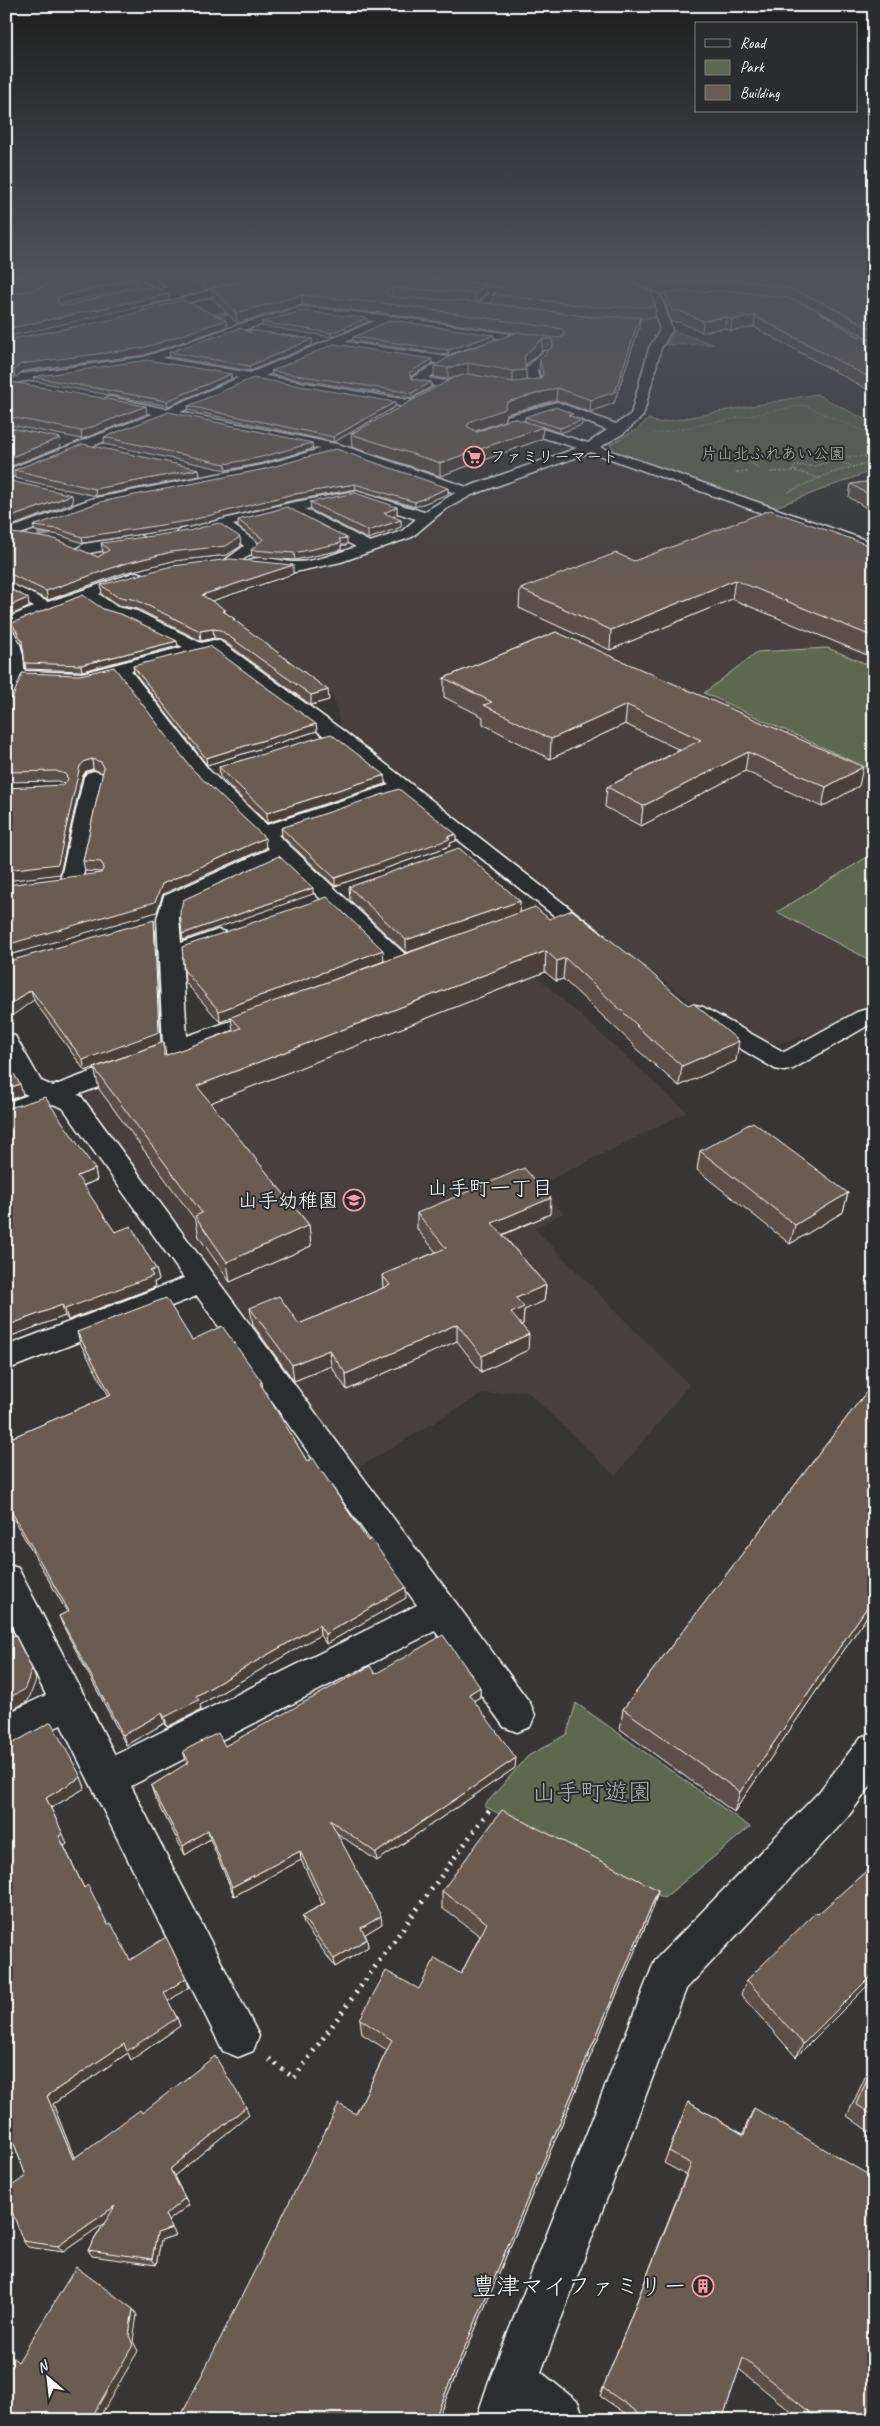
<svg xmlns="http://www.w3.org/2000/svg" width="880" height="2426" viewBox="0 0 880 2426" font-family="Caveat,'Klee One',sans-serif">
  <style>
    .built { fill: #47413d }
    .green { fill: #5d6850; stroke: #aeb4a8 }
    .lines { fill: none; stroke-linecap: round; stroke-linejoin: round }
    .stream-far1 { stroke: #94a5aa; stroke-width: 5 }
    .stream { stroke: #94a5aa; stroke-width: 6 }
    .minor-casing { stroke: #fff; stroke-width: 3 }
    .highway-casing { stroke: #fff; stroke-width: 3 }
    .path-far2 { stroke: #fff; stroke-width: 1; stroke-dasharray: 0.5 2; stroke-linecap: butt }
    .path-far1 { stroke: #fff; stroke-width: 2; stroke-dasharray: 0.5 2; stroke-linecap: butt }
    .path { stroke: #fff; stroke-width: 5; stroke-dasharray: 2 6; stroke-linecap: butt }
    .minor { fill: #2a2d2e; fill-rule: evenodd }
    .highway { fill: #736c4b; fill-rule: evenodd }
    .wall { fill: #5c4f46; stroke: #fff; fill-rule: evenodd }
    .shaded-wall { fill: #4b4039; stroke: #fff }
    .building { fill: #6b5c51; stroke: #fff }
    .labels { text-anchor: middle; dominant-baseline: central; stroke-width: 4; stroke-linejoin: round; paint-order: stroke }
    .far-park-label { font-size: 16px; fill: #aeb4a8; stroke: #2a2d2e }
    .far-poi-label { font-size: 16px; fill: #fff; stroke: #2a2d2e; text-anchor: start }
    .poi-label { font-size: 20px; fill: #fff; stroke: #2a2d2e; text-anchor: end }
    .neighbourhood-label { font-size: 21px; fill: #fff; stroke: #2a2d2e }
    .near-park-label { font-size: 24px; fill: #aeb4a8; stroke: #2a2d2e }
    .near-poi-label { font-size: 24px; fill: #fff; stroke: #2a2d2e; text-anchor: end }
  </style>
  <rect width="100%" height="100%" fill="#373635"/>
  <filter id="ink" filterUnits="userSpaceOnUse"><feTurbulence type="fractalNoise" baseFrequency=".02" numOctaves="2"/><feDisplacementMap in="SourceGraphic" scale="10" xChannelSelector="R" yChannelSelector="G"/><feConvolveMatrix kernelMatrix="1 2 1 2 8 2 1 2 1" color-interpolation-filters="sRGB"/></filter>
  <g filter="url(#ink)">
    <!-- built -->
    <g class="built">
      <polygon points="580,456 603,457 874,553 874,1006 861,1011 835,1026 777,1044 751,1035 691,1002 342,732 333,697 208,604 341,562 416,535 451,505"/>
      <polygon points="496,939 687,1112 536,1187 563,1213 534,1228 689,1385 615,1476 527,1391 482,1394 353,1471 85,1099 89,1090"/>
    </g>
    <!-- green -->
    <g class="green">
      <polygon points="57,272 96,272 6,296 6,286"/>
      <polygon points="674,331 713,344 666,345"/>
      <polygon points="816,394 874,424 874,470 773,508 614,451 610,444 636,430 649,419 658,423"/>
      <polygon points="828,648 874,667 874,771 704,693 757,652"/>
      <polygon points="874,853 874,962 777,912"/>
      <polygon points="576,1703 750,1827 664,1898 484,1806 528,1756 567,1734"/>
    </g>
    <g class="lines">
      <!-- stream-far1 -->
      <polyline class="stream-far1" points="203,318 242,311"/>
      <!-- stream -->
      <polyline class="stream" points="40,534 59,531"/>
      <!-- minor casing -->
      <g class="minor-casing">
        <g id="minor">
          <polygon points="139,272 154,272 150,275 164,287 159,290 138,276"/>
          <polygon points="279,272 289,272 286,277 153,312 149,313 144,310 145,308"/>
          <path d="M594,272H607L661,296L672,330L661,348L643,416L624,433L600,447L874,543V553L591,452L472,495L444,510L412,537L341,562L295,572L255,568L247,563C254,553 281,561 292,562C313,563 337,553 356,547L288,512L233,525L262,546L237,564L232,566L224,561L244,546L219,529L184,538L176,533L179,530L290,503L356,491L424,512L455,493L336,452L265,473L100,506L6,539V530L91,499L263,465L320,449L168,417L6,479V470L153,414L106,404L104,401L106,398L110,397L166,409L238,378L148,363L6,384V376L144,357L235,326L302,307L390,316L542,339L548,342L542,345L391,322L345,342L448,357L467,351L471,353V357L453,364L428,378L452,382L454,385L452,388L412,408L253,381L180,412L341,445L467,487L577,448L508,427L506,419L507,416L557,402L616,424L631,414L649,348L660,330L652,300ZM302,313L375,321L250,373L162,358L243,330ZM333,347L437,363L410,379L412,382L436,386L416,397L414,401L265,376ZM556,410L607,430L588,443L519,422ZM355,499L416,519L402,531L370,542L305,509Z"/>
          <polygon points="450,283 499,288 504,291 479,311 474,308 490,293 446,288 445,286"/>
          <polygon points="547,350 553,354 537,370 541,386 539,389 513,392 499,389 497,386 503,382 528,383 525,369 543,352"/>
          <polygon points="139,535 147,540 144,543 84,554 76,549 84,544"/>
          <path d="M136,572L142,574L144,577L142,580L99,594L117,607L137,611L201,643L214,640L220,641L342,730L604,935L601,940L593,942L585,940L400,794L278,835L410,959L413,964L410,969L402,971L394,969L280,860L182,905L179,918L181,943L218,930L226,932L229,937L226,942L182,957L187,1036L266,1009L274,1011L278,1016L274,1021L77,1095L81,1096L530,1703L535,1715L530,1727L517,1732L504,1727L435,1631L131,1786L259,2036L253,2051L238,2057L223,2051L61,1725L6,1751V1714L46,1695L6,1615V1564L18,1568L115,1755L417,1605L197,1296L6,1370V1346L184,1278L63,1108L53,1104L6,1120V1103L28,1095L23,1093L6,1063V1033L15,1036L41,1081L53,1086L163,1045L157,918L164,896L269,849L195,778L116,675L82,683L23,681L12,708L6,709V618L34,607L6,593V581L48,602ZM84,599L105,613L125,619L183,647L82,673L24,671C25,658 20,636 10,628ZM211,651L389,785L267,825L209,770L131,671Z"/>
          <polygon points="94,771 101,773 104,777 82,881 79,886 71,887 63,886 60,881 84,777 87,773"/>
          <polygon points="695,1005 703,1007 784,1052 857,1012 874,1007 874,1022 793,1069 784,1071 775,1069 687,1017 683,1012 687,1007"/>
          <polygon points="874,1732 874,1781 847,1818 686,1989 541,2372 578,2402 585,2420 476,2420 489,2381 655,1960 819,1792 861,1737"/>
        </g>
      </g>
      <!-- highway casing -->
      <g class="highway-casing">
        <polygon id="highway" points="14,272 30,272 6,280 6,274"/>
      </g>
      <!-- path-far2 -->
      <polyline class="path-far2" points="654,434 804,405 874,436"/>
      <!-- path-far1 -->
      <g class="path-far1">
        <polyline points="740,457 749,460 759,469"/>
        <polyline points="834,460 852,466"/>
        <polyline points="796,471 793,468 795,466 815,466 847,457 874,456"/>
        <polyline points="736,472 747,472"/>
        <polyline points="770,472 796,471 820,478"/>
        <polyline points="788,492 831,473 874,461"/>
      </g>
      <!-- path -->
      <polyline class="path" points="269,2059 294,2078 490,1809"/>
      <!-- minor -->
      <use href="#minor" class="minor"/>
      <!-- highway -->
      <use href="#highway" class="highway"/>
    </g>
    <!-- wall -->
    <g class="wall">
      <path d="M187,272H355L349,276H350L356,272H874V393L754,327L731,331L725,328L702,332L679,322H671L666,303V293L664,294L613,273L656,307L655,318H640L639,328L614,403L590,412L556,400L506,414L504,421L476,431L525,422V417H573L582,425L560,433L543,427L542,439L440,476L352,447L351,434L513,382L468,374L448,379L434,377V366L515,333L390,314L302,305L237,323L213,299L212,289L205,290L204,285L197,282ZM486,286L501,287L493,294L492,304L476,302L486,294ZM818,312L822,313L871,340L858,336ZM549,350L540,359L539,371L541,378L540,379L526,381L525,365L542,351Z"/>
      <polygon points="261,322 367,322 331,337 262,326"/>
      <polygon points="227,327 144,355 23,371 15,378 6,377 6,340"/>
      <polygon points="248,330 312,339 312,345 250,371 170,357 169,352 248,331"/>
      <polygon points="353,337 494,340 448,355 353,341"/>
      <polygon points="432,364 411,376 412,379 431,382 431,387 412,398 272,375 271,371"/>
      <polygon points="231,374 231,379 168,406 34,381 33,377"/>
      <polygon points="6,381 147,414 82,439 6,424"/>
      <polygon points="395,402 395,407 334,442 188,410 188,406"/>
      <polygon points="104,437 312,443 312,449 263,463 226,470 104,444"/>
      <polygon points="199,469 200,476 96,496 15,478 14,470"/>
      <polygon points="265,469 448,488 448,494 415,507 356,489 290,501 189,527 83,543 59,535 35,531 33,526"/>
      <polygon points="874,481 874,513 849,497 851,484"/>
      <polygon points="310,502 397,507 397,515 393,517 401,520 401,527 368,539 311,510"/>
      <polygon points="238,520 347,545 341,545 341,550 295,560 252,557 251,550 259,543 238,527"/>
      <polygon points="6,532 98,557 104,553 103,552 101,543 241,546 227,555 173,561 124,573 48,600 6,581"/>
      <polygon points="874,547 874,658 732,599 610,650 519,608 520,589 634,561"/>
      <polygon points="293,574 212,601 329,700 311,705 221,639 214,638 201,641 138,609 118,605 102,595 101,585"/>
      <polygon points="103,609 178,646 82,671 26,669 22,646 13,629 12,623"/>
      <polygon points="556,632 859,786 822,807 745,771 641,826 605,807 607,787 680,750 625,724 550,759 483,724 483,717 444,697 444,678"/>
      <polygon points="133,666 316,724 317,731 207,765 134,672"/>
      <polygon points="6,700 192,769 266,848 163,894 157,912 101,873 101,872 85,871 83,861 103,773 93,769 86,771 82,777 60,874 63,785 64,783 58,781 6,782"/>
      <polygon points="219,767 385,775 385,784 267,823 220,777"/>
      <polygon points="281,828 456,834 456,841 450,843 450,846 335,886 282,836"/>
      <polygon points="349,887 520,901 519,913 549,919 736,1061 679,1086 634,1047 634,1045 563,979 556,981 545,972 210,1103 309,1225 311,1246 230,1282 199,1237 196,1221 99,1089 94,1068 164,1042 166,1056 233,1030 231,1018 220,1022 185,982 184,970 384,961 286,998 467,932 406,953 350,900"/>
      <polygon points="155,930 161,1043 85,1071 6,962"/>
      <polygon points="6,1109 95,1169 97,1180 83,1186 115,1232 156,1269 159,1280 154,1282 155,1287 68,1320 65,1316 6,1338"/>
      <polygon points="700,1151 848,1193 843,1212 790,1244 697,1170"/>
      <polygon points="417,1213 550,1214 503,1235 546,1285 544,1301 524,1310 523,1324 521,1325 528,1350 481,1372 457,1341 347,1390 331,1366 294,1381 253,1325 250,1308 299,1324 383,1288 382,1275 436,1252 417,1229"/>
      <polygon points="874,1300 874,1313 871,1312"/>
      <polygon points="77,1332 192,1340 262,1382 263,1389 307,1461 368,1541 406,1598 326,1644 320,1635 200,1705 201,1710 167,1727 165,1723 126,1745 63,1626 59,1616 67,1612 6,1506 6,1440 109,1396 80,1343"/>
      <polygon points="874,1382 874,1606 734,1812 620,1729 623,1709"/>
      <polygon points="375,1674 480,1687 480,1697 473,1701 515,1768 377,1861 337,1833 382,1924 365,1934 367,1939 368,1947 335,1967 304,1924 302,1916 322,1904 301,1860 234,1896 210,1839 185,1855 154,1795 151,1786 187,1764 183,1751 225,1746"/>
      <polygon points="6,1745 7,1747 81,1777 85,1788 51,1808 67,1844 64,1846 84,1888 130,1960 189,1987 168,2001 177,2018 180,2026 131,2060 128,2053 53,2104 74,2158 142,2113 249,2115 174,2176 189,2205 168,2221 176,2235 161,2240 156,2265 92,2256 88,2250 104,2223 63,2252 28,2247 23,2241 26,2176 9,2130 6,2132"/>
      <polygon points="874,1864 874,1979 796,2057 741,1995 747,1980"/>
      <polygon points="658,1890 653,1908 437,2420 179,2420 356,2114 387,2050 362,2034 360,2019 419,1989 461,1974 480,1936 442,1908 442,1891"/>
      <polygon points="874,2058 874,2135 847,2116"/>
      <polygon points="688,2102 743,2134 748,2121 754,2108 874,2420 801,2420 739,2369 722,2420 635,2420 600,2396 686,2175 664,2163"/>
    </g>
    <!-- shaded-wall -->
    <g class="shaded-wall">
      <polygon points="235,272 273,272 205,290 204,280"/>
      <polygon points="348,272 355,272 348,276"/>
      <polygon points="416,272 423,272 423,278 416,282"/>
      <polygon points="136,279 137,286 61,304 57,302 59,297"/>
      <polygon points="486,284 486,294 475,303 476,293"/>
      <polygon points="392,288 392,298 386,301 386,291"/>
      <polygon points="169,294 169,300 6,337 6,329"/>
      <polygon points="302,295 302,305 237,323 236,313"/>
      <polygon points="755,316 754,327 731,331 732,320"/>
      <polygon points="640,317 639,328 614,403 590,412 591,400"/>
      <polygon points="726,317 725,328 702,332 703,321"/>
      <polygon points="367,318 367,322 331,337 331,333"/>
      <polygon points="226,320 227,327 144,355 23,371 15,378 14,370 21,364"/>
      <polygon points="494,335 494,340 448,355 448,350"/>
      <polygon points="312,339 312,345 250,371 249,366"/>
      <polygon points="542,339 542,351 525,365 524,358 526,354"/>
      <polygon points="432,359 432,364 409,377 409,373"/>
      <polygon points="468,363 468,374 448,379 448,368"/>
      <polygon points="526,370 526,381 513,382 513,371"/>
      <polygon points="231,374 231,379 168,406 167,401"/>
      <polygon points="431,382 431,387 412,398 412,393"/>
      <polygon points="557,388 556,400 506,414 504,421 470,433 467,426 471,421 507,402"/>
      <polygon points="395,402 395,407 334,442 333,437"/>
      <polygon points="146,406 147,414 82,439 81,431"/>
      <polygon points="582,420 582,425 560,433 560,428"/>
      <polygon points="543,427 542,439 440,476 440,463"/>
      <polygon points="60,438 61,447 6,468 6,459"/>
      <polygon points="312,443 312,449 263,463 226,470 225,464"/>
      <polygon points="199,469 200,476 96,496 95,489"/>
      <polygon points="355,484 356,489 290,501 189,527 83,543 82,537 289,495"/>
      <polygon points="448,488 448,494 415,507 415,502"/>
      <polygon points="72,495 73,503 6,528 6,519"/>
      <polygon points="397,507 397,515 384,520 384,513"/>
      <polygon points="401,520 401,527 368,539 368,531"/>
      <polygon points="240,537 241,546 227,555 173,561 124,573 48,600 46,591 123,564 171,552"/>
      <polygon points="347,538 347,545 341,545 341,550 295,560 294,553 339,539"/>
      <polygon points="293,565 293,574 203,604 202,595"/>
      <polygon points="735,580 732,599 610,650 611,630"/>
      <polygon points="28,598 29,607 6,617 6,607"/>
      <polygon points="213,629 214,638 201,641 200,631"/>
      <polygon points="177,641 178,646 82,671 81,665"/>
      <polygon points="328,690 329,700 311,705 311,695"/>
      <polygon points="627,705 625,724 550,759 551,739"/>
      <polygon points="316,724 317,731 207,765 206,758"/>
      <polygon points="748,752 745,771 641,826 643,806"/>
      <polygon points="92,759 93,769 86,771 82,777 60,874 6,881 6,870 80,766 85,761"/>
      <polygon points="863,767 859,786 822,807 826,787"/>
      <polygon points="385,775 385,784 267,823 267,813"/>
      <polygon points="456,834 456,841 450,843 450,846 335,886 335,878"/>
      <polygon points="265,838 266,848 163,894 157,912 6,956 6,945 162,884"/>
      <polygon points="313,888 313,894 183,940 182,934"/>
      <polygon points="520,901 519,914 406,953 406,940"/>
      <polygon points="154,920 155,930 161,1043 85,1071 83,1060"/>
      <polygon points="383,950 384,961 220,1022 219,1011"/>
      <polygon points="546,951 545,972 200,1107 197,1086"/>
      <polygon points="565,958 563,979 556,981 557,961"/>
      <polygon points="31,990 34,1000 6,1020 6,1007"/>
      <polygon points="739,1041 736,1061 679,1086 682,1066"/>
      <polygon points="20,1084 23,1095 6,1101 6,1089"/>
      <polygon points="95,1169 97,1180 79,1187 77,1176"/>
      <polygon points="848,1193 843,1212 790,1244 795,1225"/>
      <polygon points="551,1198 550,1214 492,1239 492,1223"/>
      <polygon points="309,1225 311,1246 230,1282 227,1262"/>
      <polygon points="156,1269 159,1280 154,1282 155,1287 68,1320 65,1309"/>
      <polygon points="546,1285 544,1301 524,1310 523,1324 511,1330 511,1313 516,1298"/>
      <polygon points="62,1305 65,1316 6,1338 6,1326"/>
      <polygon points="457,1324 457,1341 347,1390 346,1374"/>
      <polygon points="529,1334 528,1350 481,1372 482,1356"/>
      <polygon points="329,1350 331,1366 294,1381 292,1365"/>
      <polygon points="406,1587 406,1598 326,1644 325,1634"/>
      <polygon points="874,1597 874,1606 734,1812 740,1792"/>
      <polygon points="319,1625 320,1635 200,1705 201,1710 167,1727 165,1717 196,1696"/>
      <polygon points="32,1669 36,1680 28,1701 6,1713 6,1699"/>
      <polygon points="480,1687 480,1697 468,1704 469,1694"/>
      <polygon points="162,1713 165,1723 126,1745 123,1735"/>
      <polygon points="516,1758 515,1768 377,1861 376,1853"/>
      <polygon points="81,1777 85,1788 51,1808 46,1798"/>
      <polygon points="208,1830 210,1839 185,1855 183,1846"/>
      <polygon points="63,1834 67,1844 64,1846 59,1836"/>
      <polygon points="300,1851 301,1860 234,1896 232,1887"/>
      <polygon points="658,1890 653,1908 437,2420 434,2420"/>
      <polygon points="381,1916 382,1924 362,1936 361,1928"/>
      <polygon points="367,1939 368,1947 335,1967 334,1959"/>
      <polygon points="874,1973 874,1979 796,2057 803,2044"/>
      <polygon points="186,1978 189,1987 167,2002 164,1993"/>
      <polygon points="177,2018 180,2026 131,2060 128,2053 53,2104 78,2167 73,2159 47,2096 124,2044"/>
      <polygon points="246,2107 249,2115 174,2176 170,2169"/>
      <polygon points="6,2121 11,2128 6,2132"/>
      <polygon points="185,2198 189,2205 168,2221 165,2215"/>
      <polygon points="115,2206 119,2213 63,2252 58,2246"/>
      <polygon points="172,2228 176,2235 161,2240 156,2265 152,2259 157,2233"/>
      <polygon points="133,2309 137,2315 133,2341 138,2351 98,2420 90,2420 129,2335"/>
    </g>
    <!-- building -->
    <g class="building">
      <polygon points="73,272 119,272 136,279 59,297 57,302 63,306 71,305 130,289 155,287 169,294 6,329 6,295 33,291 60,279 61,274"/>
      <polygon points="196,272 235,272 204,280 203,275"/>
      <polygon points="274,272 305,272 350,276 356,272 417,272 416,272 419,277 486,284 476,293 392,288 386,291 386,294 392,297 479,302 592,317 640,317 615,392 591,400 557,388 507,402 505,409 471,421 467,426 477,432 513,418 543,427 440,463 351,434 453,378 468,374 513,382 540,379 543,374 540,359 553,346 552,339 542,339 526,354 524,358 526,370 513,371 468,363 448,368 434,366 454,354 518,332 559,338 564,336 563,329 390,304 302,295 236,313 212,288"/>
      <polygon points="455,272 611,272 651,291 656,307 593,307 493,294 504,284 505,277"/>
      <polygon points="636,272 874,272 874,330 824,303 791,289 753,282 730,281 665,283"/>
      <polygon points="735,291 788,298 813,308 858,336 874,341 874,380 755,316 732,320 726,317 703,321 680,311 672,311 666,292"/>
      <polygon points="183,300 226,320 143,348 21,364 14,370 6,369 6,340 110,320"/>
      <polygon points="302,311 367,318 331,333 261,322"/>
      <polygon points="391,320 494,335 448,350 353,337"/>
      <polygon points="240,328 251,333 248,330 312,339 249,366 169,352"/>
      <polygon points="334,344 432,359 409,373 412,379 431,382 412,393 271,371"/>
      <polygon points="147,360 231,374 167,401 33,377"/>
      <polygon points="253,378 395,402 333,437 188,406"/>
      <polygon points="6,381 146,406 81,431 6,416"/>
      <polygon points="556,407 573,414 568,415 582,420 560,428 525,417"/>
      <polygon points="169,412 312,443 262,457 225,464 104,437"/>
      <polygon points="6,427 60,438 6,459"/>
      <polygon points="83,444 199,469 95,489 14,470"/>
      <polygon points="336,449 448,488 415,502 355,484 289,495 188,521 82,537 58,529 33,526 100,502 265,469"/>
      <polygon points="6,480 72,495 6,519"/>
      <polygon points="874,481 874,498 851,484"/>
      <polygon points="355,493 397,507 384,513 401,520 368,531 310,502"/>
      <polygon points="287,507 347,538 339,539 341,543 294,553 251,550 263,539 238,520"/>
      <polygon points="770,510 874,547 874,637 735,580 611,630 520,589 616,553 634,561"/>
      <polygon points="219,523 240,537 226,546 171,552 123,564 46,591 6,572 6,532 54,539 98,557 109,550 101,543 188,531"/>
      <polygon points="231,559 293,565 202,595 226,610 223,611 235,619 233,619 328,690 311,695 220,630 213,629 200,631 136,600 116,596 101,585 172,566"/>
      <polygon points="6,587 28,598 6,607"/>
      <polygon points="83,595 103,609 123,615 177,641 81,665 25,663 22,641 12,623"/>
      <polygon points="556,632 863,767 826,787 748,752 643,806 607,787 701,740 627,705 551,739 484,705 492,702 444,678"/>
      <polygon points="210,646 316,724 206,758 133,666"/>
      <polygon points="114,667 192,769 265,838 162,884 155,902 6,945 6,885 101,873 104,867 101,862 83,861 104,767 101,762 92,759 85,761 80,766 58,864 6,870 6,788 63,785 68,779 65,774 56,771 6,772 6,700 12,699 22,673 80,675"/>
      <polygon points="331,734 385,775 267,813 219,767"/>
      <polygon points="399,789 456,834 447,837 450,839 335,878 281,828"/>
      <polygon points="459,848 520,901 406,940 349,887"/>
      <polygon points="279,856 313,888 182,934 180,912 183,900"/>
      <polygon points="327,897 383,950 219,1011 184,970 182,947"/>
      <polygon points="535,907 549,919 572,910 641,964 688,1005 693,1003 739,1041 682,1066 636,1026 638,1026 565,958 557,961 546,951 197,1086 309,1225 227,1262 195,1216 202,1213 94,1068 164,1042 164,1056 241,1028 231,1017"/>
      <polygon points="154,920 159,1032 83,1060 31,990 6,1007 6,962"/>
      <polygon points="6,1061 20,1084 6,1089"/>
      <polygon points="45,1097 95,1169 77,1176 115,1232 131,1226 156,1269 150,1271 153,1276 65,1309 62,1305 6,1326 6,1109"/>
      <polygon points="753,1122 848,1193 795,1225 700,1151"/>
      <polygon points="524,1168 551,1198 492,1223 546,1285 516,1298 524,1307 511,1313 529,1334 482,1356 457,1324 346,1374 329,1350 292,1365 250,1308 279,1296 299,1324 390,1285 382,1275 446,1248 417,1213"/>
      <polygon points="166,1298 192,1340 222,1326 262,1382 260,1383 307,1461 313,1458 368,1541 371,1539 406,1587 325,1634 319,1625 196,1696 199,1700 165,1717 162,1713 123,1735 59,1616 69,1611 6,1502 6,1440 111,1395 77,1332"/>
      <polygon points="874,1382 874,1597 740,1792 623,1709"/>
      <polygon points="6,1631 10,1637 15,1635 32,1669 24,1690 6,1699"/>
      <polygon points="443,1635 480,1687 469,1694 516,1758 376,1853 330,1820 381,1916 361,1928 367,1939 334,1959 302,1916 325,1903 300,1851 232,1887 208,1830 183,1846 151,1786 189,1762 183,1751 218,1733 225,1746 370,1666 375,1674"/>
      <polygon points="51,1722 81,1777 46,1798 63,1834 59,1836 84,1888 88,1885 108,1925 111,1923 130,1960 166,1937 186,1978 164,1993 177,2018 127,2051 124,2044 47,2096 73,2159 140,2110 142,2113 215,2056 246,2107 170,2169 185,2198 165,2215 172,2228 157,2233 152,2259 88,2250 115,2206 58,2246 23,2241 6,2195 6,2190 26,2176 6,2122 6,1747"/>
      <polygon points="502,1810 658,1890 434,2420 179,2420 339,2104 356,2114 392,2040 360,2019 386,1971 419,1989 435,1958 461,1974 487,1923 442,1891"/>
      <polygon points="874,1864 874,1973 803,2044 747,1980 816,1912 818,1914"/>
      <polygon points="874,2065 874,2116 856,2104"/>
      <polygon points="688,2102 744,2135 754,2108 874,2178 874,2420 819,2420 743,2358 722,2420 649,2420 603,2388 691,2164 669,2151"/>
      <polygon points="76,2267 133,2309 129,2335 133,2345 90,2420 6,2420 6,2363 11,2356 18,2362"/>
    </g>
  </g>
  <!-- sky -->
  <linearGradient id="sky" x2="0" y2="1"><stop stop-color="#1e1e1d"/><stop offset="0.45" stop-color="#4d525c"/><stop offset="1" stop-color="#4d525c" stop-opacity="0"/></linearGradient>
  <rect width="880" height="611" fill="url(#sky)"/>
  <!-- icons -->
  <defs>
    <g id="supermarket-ring" transform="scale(1.125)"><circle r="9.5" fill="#2a2d2e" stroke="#ff9aa2" stroke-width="1.5"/><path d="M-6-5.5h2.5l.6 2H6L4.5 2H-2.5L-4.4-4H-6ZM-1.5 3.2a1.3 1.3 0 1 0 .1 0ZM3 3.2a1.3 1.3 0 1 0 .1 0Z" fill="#ff9aa2"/></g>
    <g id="school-ring" transform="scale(1.125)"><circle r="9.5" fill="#2a2d2e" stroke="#ff9aa2" stroke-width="1.5"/><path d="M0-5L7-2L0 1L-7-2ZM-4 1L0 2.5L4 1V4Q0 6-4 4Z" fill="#ff9aa2"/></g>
    <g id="building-ring" transform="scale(1.125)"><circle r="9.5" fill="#2a2d2e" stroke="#ff9aa2" stroke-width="1.5"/><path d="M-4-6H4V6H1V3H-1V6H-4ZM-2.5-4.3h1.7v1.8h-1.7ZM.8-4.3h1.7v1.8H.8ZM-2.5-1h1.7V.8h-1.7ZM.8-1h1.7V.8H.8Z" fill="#ff9aa2"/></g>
  </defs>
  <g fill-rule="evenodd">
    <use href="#supermarket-ring" x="474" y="457"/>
    <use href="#school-ring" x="354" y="1200"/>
    <use href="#building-ring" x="703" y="2286"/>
  </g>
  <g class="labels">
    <!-- far-park labels -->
    <g class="far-park-label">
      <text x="773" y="454">片山北ふれあい公園</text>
    </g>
    <!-- far-poi labels -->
    <g class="far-poi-label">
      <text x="490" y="457">ファミリーマート</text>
    </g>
    <!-- poi labels -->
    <g class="poi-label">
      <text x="338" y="1200">山手幼稚園</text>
    </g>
    <!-- neighbourhood labels -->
    <g class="neighbourhood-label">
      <text x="490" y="1188">山手町一丁目</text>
    </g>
    <!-- near-park labels -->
    <g class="near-park-label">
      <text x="592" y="1792">山手町遊園</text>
    </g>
    <!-- near-poi labels -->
    <g class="near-poi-label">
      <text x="687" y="2286">豊津マイファミリー</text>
    </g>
  </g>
  <!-- margin -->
  <rect width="880" height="2426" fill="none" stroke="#2a2d2e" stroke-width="25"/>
  <rect x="12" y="12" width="855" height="2401" fill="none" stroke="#fff" stroke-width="2" filter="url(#ink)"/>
  <!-- legend -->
  <rect x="695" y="22" width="162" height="90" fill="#2a2d2e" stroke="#7f8182"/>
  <rect x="705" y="39" width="25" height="8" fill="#2a2d2e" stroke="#7f8182"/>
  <text x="740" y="48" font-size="15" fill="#ffffff">Road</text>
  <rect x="705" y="60" width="25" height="15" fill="#5d6850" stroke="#7f8182"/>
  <text x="740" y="72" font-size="15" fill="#ffffff">Park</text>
  <rect x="705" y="85" width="25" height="15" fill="#6b5c51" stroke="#7f8182"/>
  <text x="740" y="98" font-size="15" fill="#ffffff">Building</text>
  <!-- north arrow -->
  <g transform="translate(48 2378) rotate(332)" stroke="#2a2d2e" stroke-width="4" paint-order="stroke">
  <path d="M0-4L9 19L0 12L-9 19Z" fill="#ffffff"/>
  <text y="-8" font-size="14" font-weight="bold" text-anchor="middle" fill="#ffffff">N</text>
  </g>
</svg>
